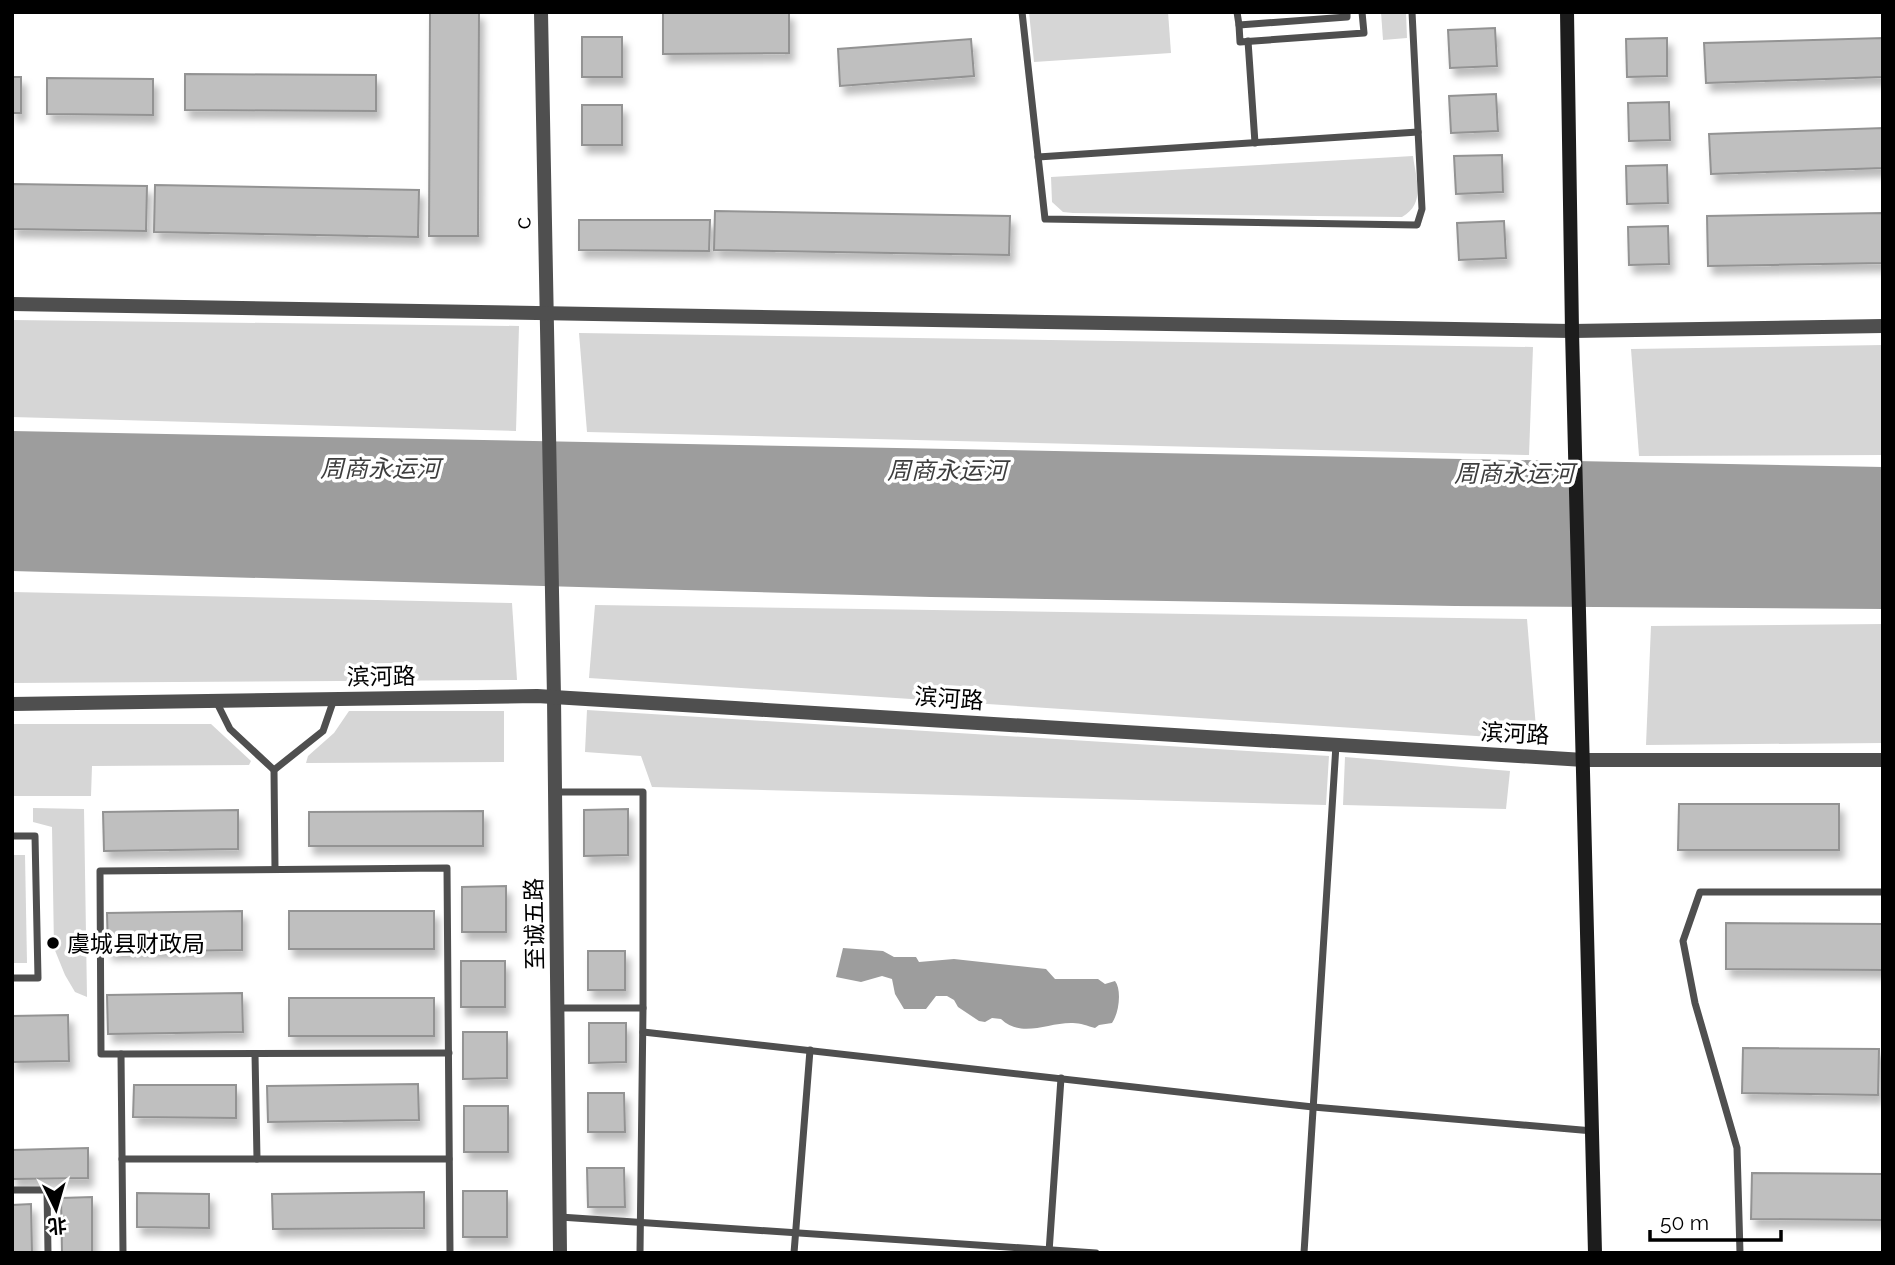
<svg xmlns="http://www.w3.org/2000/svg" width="1895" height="1265" viewBox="0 0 1895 1265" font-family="Raleway,'Noto Sans SC',sans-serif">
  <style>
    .green { fill: #d6d6d6 }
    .water { fill: #9d9d9d }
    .building { fill: #bfbfbf; stroke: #939393; stroke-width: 2; filter: url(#shadow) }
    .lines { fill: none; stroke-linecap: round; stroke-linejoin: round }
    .service { stroke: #4f4f4f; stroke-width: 7 }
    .tertiary { stroke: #4f4f4f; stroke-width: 14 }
    .secondary { stroke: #1c1c1c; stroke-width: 14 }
    .poi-dot { fill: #000; stroke: #fff; stroke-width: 2.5 }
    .labels { text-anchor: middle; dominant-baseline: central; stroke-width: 7; stroke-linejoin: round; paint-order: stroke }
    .street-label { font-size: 23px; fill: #000; stroke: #fff }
    .poi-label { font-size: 23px; fill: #000; stroke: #fff; text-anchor: start }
    .water-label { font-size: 24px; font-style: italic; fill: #3e3e3e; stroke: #fff }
  </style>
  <defs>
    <filter id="shadow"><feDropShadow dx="4.5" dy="8" stdDeviation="3.5" flood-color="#0004"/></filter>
  </defs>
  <rect width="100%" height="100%" fill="#fff"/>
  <!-- green -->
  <g class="green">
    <polygon points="1029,12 1168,12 1171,53 1034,62"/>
    <polygon points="1381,12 1406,12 1407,38 1383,40"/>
    <path d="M1413,156C1416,180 1426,203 1402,217L1073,213L1063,212L1052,202L1051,177Z"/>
    <polygon points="12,320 519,326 516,431 12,417"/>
    <polygon points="579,333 1533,347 1529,455 587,432"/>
    <polygon points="1883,345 1883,455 1639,456 1631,349"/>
    <polygon points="12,592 512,603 517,680 12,683"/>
    <polygon points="595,605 1527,619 1537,740 589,678"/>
    <polygon points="1883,624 1883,743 1646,745 1651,626"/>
    <polygon points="587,710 1329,756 1326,805 652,787 641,756 585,752"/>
    <polygon points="349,711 504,711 504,762 306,763 308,756 334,733"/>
    <polygon points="12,724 211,724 251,761 249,765 92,766 91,796 12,796"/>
    <polygon points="1345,757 1510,771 1506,809 1343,805"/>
    <polygon points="33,808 84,809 87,997 75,992 65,975 54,948 52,827 33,822"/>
    <polygon points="12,855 25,855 27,963 12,963"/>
  </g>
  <!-- water -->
  <g class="water">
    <polygon points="12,431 1883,467 1883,609 1455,606 931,597 12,571"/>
    <path d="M843,948L883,951L894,957H916L919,962L954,959L1046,969L1055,979H1098L1105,984L1115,981C1122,990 1119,1013 1112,1023L1099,1025L1095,1028C1088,1026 1080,1023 1073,1023C1048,1022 1022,1039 1001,1019L992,1018L985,1022L979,1021L958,1007L954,1000L947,996H936L926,1009H904L895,994L892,979L882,976L861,982L836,977Z"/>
  </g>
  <!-- building -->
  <g class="building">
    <polygon points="430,12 479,12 478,236 429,236"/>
    <polygon points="663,12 789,12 789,53 663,54"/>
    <polygon points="1495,28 1497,66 1450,68 1448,30"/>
    <rect x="582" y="37" width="40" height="40"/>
    <polygon points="1667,38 1667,76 1627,77 1626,39"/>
    <polygon points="1883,38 1883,77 1706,83 1704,43"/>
    <polygon points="971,39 974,76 840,86 838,49"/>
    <polygon points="185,74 376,75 376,111 185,110"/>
    <rect x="12" y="77" width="9" height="36"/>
    <polygon points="47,78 153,79 153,115 47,114"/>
    <polygon points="1496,94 1498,131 1451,133 1449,96"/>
    <polygon points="1669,102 1670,140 1629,141 1628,103"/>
    <rect x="582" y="105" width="40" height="40"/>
    <polygon points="1883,128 1883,168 1711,174 1709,134"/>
    <polygon points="1502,155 1503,192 1456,194 1454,156"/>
    <polygon points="1667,165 1668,203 1627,204 1626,166"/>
    <polygon points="12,184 147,186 146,231 12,229"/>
    <polygon points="155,185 419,190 418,237 154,232"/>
    <polygon points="715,211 1010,216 1009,255 714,250"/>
    <polygon points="1883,213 1883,263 1708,266 1707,216"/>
    <polygon points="579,220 710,220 709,251 579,250"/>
    <polygon points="1504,221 1506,258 1459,260 1457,223"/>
    <polygon points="1668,226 1669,264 1629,265 1628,227"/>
    <polygon points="1679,804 1839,804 1839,850 1678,850"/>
    <polygon points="628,809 628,855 584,856 584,810"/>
    <polygon points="238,810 238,849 104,851 103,812"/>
    <polygon points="483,811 483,846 309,846 309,812"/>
    <polygon points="506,886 506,932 462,932 462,887"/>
    <polygon points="242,911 242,950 108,952 107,913"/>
    <rect x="289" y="911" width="145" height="38"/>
    <polygon points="1726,923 1883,924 1883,970 1726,969"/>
    <rect x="588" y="951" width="37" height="39"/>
    <rect x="461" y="961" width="44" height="46"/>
    <polygon points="242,993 243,1032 108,1034 107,995"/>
    <rect x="289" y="998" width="145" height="38"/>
    <polygon points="68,1015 69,1061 12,1062 12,1016"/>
    <polygon points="589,1023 626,1023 626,1062 589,1063"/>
    <polygon points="463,1032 507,1032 507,1078 463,1079"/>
    <polygon points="1743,1048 1879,1049 1878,1095 1742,1093"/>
    <polygon points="418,1084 419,1120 268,1122 267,1086"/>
    <polygon points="134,1085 236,1085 236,1118 133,1117"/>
    <polygon points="588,1093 624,1093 625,1132 588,1132"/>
    <rect x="464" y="1106" width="44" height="46"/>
    <polygon points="88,1148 88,1178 12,1179 12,1150"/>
    <polygon points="587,1168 624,1168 625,1207 588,1207"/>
    <polygon points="1752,1173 1883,1174 1883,1220 1751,1219"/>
    <rect x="463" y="1191" width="44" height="46"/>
    <polygon points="424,1192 424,1228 273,1229 272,1194"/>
    <polygon points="137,1193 209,1194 209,1228 137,1227"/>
    <polygon points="92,1197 92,1253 62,1253 61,1198"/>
    <polygon points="31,1204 32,1253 12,1253 12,1205"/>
  </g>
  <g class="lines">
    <!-- service -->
    <g class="service">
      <polyline points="1022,12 1045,219 1417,225 1422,209 1412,12"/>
      <polyline points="1237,12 1239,25"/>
      <polyline points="1347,12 1347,17 1239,25 1240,42 1364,33 1362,12"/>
      <polyline points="1248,41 1255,143"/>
      <polyline points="1038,157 1418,132"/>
      <polyline points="216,701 230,729 274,770"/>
      <polyline points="555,792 643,792 643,1008"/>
      <polyline points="12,836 35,836 38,978 12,978"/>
      <polyline points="275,869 274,770 323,731 334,699"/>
      <polyline points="558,1008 643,1008 640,1253"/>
      <polyline points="643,1032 1313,1107 1593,1131"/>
      <polyline points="121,1054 449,1053"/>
      <polyline points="255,1054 257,1159"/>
      <polyline points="122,1159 449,1159"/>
      <polyline points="12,1190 47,1190 48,1253"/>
      <polyline points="560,1217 1096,1253"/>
      <polyline points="1049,1252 1061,1078"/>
      <polyline points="123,1253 121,1054 101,1054 100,871 447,868 450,1253"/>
      <polyline points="794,1253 810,1050"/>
      <polyline points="1304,1253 1336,745"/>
      <polyline points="1740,1253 1737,1148 1695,1003 1683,941 1700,892 1883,892"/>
    </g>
    <!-- tertiary -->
    <g class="tertiary">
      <polyline points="541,12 554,697 560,1253"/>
      <polyline points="12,304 1572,331 1883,326"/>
      <polyline points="12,704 537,696 1584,760 1883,760"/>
    </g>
    <!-- secondary -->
    <polyline class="secondary" points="1567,12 1572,331 1595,1253"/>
  </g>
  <!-- markers -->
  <circle class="poi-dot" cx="53" cy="943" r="7"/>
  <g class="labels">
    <!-- street labels -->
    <g class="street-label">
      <text transform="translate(522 223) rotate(-91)">c</text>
      <text transform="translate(381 676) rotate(-1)">滨河路</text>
      <text transform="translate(949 698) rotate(4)">滨河路</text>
      <text transform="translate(1515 733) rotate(3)">滨河路</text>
      <text transform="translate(534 924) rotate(-91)">至诚五路</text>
    </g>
    <!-- poi labels -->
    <g class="poi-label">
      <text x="67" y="943">虞城县财政局</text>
    </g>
    <!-- water labels -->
    <g class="water-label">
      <text x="380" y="468">周商永运河</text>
      <text x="947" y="470">周商永运河</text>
      <text x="1514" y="473">周商永运河</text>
    </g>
  </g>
  <!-- border -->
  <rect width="1895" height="1265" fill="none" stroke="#000000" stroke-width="28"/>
  <!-- north arrow -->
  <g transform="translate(56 1209) rotate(175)" stroke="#ffffff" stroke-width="5" paint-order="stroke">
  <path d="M0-5L12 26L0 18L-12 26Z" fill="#000000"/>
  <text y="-10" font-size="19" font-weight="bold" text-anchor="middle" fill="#000000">北</text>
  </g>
  <!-- scale -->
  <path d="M1650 1230v10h131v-10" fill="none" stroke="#000000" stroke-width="3.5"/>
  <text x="1660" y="1230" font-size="21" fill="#000000" stroke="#ffffff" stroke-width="5" paint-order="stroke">50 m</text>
</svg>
